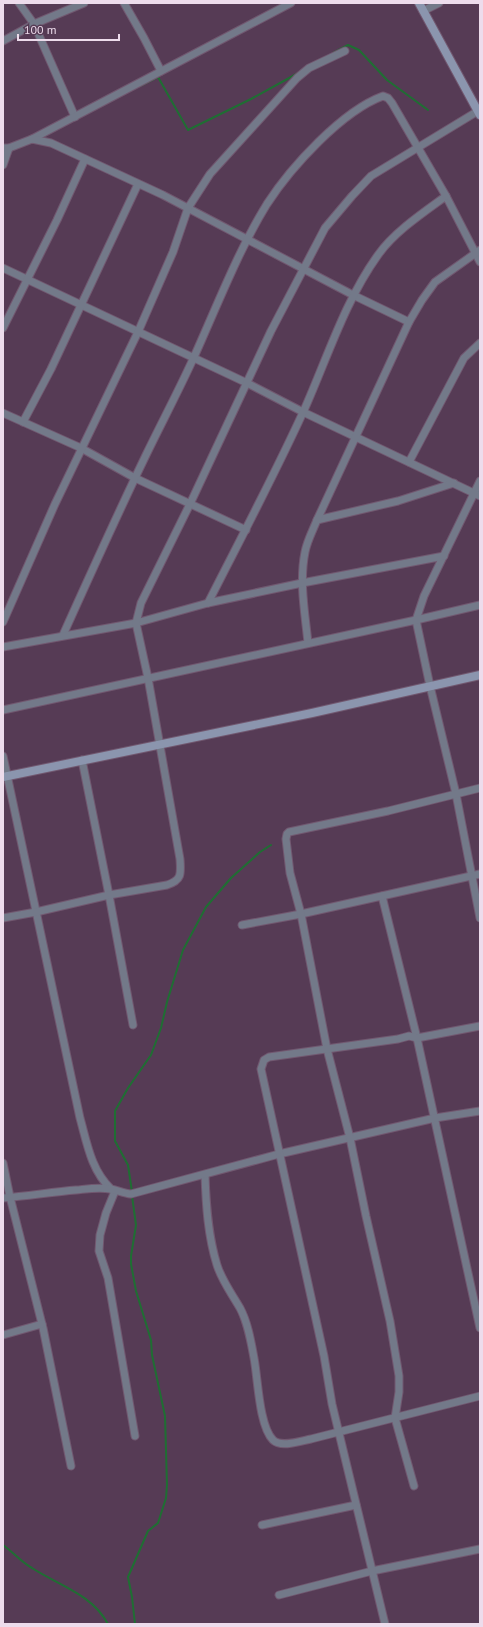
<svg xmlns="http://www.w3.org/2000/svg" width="483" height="1627" viewBox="0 0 483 1627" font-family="'PT Sans',sans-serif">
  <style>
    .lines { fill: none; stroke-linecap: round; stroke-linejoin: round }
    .stream { stroke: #1f6e33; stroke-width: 2 }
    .street-casing { stroke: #715870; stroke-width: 9 }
    .secondary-casing { stroke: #715870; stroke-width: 10 }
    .street { stroke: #737989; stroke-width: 7 }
    .secondary { stroke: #8b95ae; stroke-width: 8 }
  </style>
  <rect width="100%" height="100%" fill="#563b55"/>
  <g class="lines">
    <!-- stream -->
    <g class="stream">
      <polyline points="333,53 348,45 359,50 387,80 428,110"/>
      <polyline points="140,86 158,77 188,130 251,99 300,72"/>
      <polyline points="132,1192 128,1165 115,1141 115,1111 128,1088 151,1055 161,1028 167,1002 183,950 206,907 231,878 260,852 271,845"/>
      <polyline points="132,1196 136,1225 131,1256 131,1264 136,1291 151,1340 152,1355 165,1416 167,1485 166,1498 158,1523 148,1531 128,1577 132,1597 135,1624"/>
      <path d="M3,1545C13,1552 21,1562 32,1568C58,1585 92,1594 108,1624"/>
    </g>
    <!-- street casing -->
    <g class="street-casing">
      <g id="street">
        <polyline points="19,3 34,24 75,117"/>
        <polyline points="124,3 144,38 161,71"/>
        <polyline points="423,11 439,3"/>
        <polyline points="3,41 34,24 84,3"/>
        <polyline points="32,139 291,3"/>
        <polyline points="3,148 9,148 32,139 51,143 163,195 353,295 409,322"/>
        <polyline points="3,165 9,148"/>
        <polyline points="3,268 247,383 303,412 480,496"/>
        <polyline points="3,328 57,220 85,159"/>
        <polyline points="3,413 81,448 135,478 246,530"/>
        <polyline points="23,422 51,369 138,184"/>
        <polyline points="409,462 464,358 480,343"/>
        <polyline points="480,481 424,596 416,620 430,686 456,794 480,918"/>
        <polyline points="317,520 398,501 454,483"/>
        <path d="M208,603C241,538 275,474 305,408C328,356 345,301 378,255C394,232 424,212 446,196L480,262"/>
        <polyline points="3,622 55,504 138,332 173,252 188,208 210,174 297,78 309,68 345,51"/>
        <path d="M63,635C90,575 117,515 146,455C162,422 179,390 194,357C217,306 238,251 267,204C291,167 342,111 383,96L388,98L392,103L446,196"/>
        <path d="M308,643C305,613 299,582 305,552C307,541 313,530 317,520L409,322L422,300L435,282L480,250"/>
        <polyline points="3,647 136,623 208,603 302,583 444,556"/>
        <polyline points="3,710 416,620 480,605"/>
        <path d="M3,756L80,1118C87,1143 91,1170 111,1189"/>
        <polyline points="82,760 109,895 133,1025"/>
        <polyline points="382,896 417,1038 480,1328"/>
        <path d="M3,918L36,912L109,895L167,885C182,880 181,874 180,859L148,678L136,623L141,603L190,504L271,331L325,228L352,196L371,176L478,111"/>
        <polyline points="242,925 301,914 480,874"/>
        <polyline points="3,1163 10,1197 43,1328 71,1466"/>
        <path d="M205,1175C206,1205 208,1236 217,1265C222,1281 232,1294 240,1308C248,1323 251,1342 254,1358C258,1379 259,1426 273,1440C281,1448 301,1441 311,1439L480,1396"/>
        <polyline points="115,1191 106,1213 100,1235 99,1251 108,1278 135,1436"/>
        <path d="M3,1198C28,1196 52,1192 76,1190C87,1189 99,1187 110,1189C117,1190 123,1193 131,1194L279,1154L435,1118L480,1111"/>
        <polyline points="3,1335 42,1324"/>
        <polyline points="414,1486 395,1418 399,1392 399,1376 390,1321 366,1216 350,1138 327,1049 301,914 290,873 286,839 287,834 289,832 388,811 480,788"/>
        <polyline points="262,1525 356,1505"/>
        <polyline points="279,1595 372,1571 480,1549"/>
        <polyline points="385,1624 332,1404 324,1356 261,1069 264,1060 269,1057 398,1039 409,1036 417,1038 480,1026"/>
      </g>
    </g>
    <!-- secondary casing -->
    <g class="secondary-casing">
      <g id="secondary">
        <polyline points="419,3 480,115"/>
        <polyline points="3,777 312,713 480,675"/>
      </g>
    </g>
    <!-- street -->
    <use href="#street" class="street"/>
    <!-- secondary -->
    <use href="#secondary" class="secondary"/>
  </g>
  <!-- border -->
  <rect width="483" height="1627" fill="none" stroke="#eddcec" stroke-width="8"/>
  <!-- scale -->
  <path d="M18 34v6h101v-6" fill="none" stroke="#eddcec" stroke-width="2"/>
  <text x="24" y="34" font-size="12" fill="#eddcec" stroke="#563b55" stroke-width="3" paint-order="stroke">100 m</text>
</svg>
